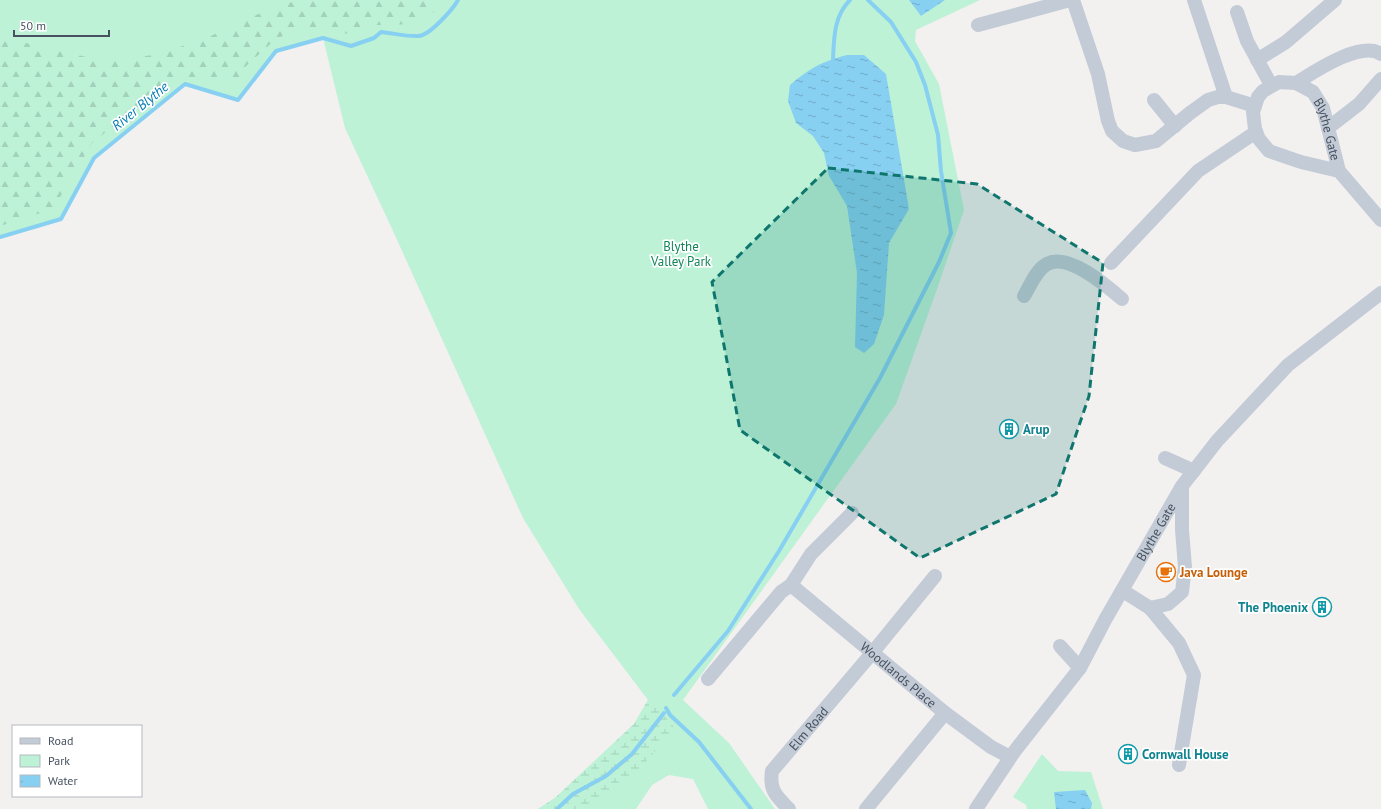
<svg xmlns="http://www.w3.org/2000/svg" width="1381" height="809" viewBox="0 0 1381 809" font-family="'PT Sans',sans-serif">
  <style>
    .green { fill: #bdf2d7 }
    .forest { fill: url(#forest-firs) }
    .wetland { fill: url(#wetland-marsh) }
    .water { fill: url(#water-ripples) }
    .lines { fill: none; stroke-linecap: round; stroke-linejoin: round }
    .stream { stroke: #87d0f2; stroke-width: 4 }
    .minor { stroke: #c3cbd6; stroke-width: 14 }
    .marked { fill: #0f766e; fill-opacity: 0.2; stroke: #0f766e; stroke-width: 3; stroke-dasharray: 8 5; stroke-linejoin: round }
    .labels { text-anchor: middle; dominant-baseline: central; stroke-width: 3.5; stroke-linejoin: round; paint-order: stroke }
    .street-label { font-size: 13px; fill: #47515f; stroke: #fff }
    .park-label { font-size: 13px; fill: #128659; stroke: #fff }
    .culture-label { font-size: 13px; font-weight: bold; fill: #0d838f; stroke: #fff; text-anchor: start }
    .food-label { font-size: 13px; font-weight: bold; fill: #c56008; stroke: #fff; text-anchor: start }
    .water-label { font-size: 14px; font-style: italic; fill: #047db5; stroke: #fff }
  </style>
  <defs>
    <pattern id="forest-firs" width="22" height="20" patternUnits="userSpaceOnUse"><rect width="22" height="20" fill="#bdf2d7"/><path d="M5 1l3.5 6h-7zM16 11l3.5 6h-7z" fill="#a4d1bb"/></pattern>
    <pattern id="wetland-marsh" width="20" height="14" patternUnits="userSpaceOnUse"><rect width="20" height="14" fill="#bdf2d7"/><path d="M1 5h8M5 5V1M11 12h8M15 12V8" fill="none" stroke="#a4d1bb"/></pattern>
    <pattern id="water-ripples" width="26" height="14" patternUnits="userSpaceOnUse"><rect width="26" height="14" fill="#87d0f2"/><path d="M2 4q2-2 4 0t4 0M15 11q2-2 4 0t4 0" fill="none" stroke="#70abc7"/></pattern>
  </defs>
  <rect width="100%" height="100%" fill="#f3f0f0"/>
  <!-- green -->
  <g class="green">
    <polygon points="0,0 980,0 916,30 915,41 939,84 964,210 936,292 896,404 683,700 729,743 775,809 708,809 693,779 669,775 652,785 636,809 538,809 555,798 634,724 648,700 579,609 523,518 393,231 345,128 323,38 276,51 238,100 185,84 94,158 61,219 0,237"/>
    <polygon points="1042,754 1058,771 1091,772 1103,809 1027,809 1026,805 1013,797"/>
  </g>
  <!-- forest -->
  <polygon class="forest" points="298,0 441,0 437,10 418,24 377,25 354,34 328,32 309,27 277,38 245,67 237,82 202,78 168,83 92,143 53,209 0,226 0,36 41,47 105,61 153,55 200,41 265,11"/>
  <!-- wetland -->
  <polygon class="wetland" points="648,700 673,725 673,731 624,786 585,809 538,809 555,798 634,724"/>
  <!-- water -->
  <g class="water">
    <polygon points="909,0 945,0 921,16"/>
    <path d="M847,55H864L886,74L909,209L889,243L884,315L874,344L864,353L855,347L857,273L847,206L829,176L824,153L813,136L796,123L788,101L790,85C810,68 821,62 847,55Z"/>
    <polygon points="1085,790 1092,803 1091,809 1056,809 1054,792"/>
  </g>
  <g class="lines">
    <!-- stream -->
    <g class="stream">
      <path d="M833,59C834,37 834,16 850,0"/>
      <path d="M0,237L61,219L94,158L185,84L238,100L276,51L323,38L351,46L374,38L381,32C393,33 407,37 419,36C430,35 453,9 458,0"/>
      <polyline points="674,695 728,631 779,551 880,378 939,262 951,233 941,171 938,135 925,85 916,62 891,22 868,0"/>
      <polyline points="666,708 670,715 699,742 751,809"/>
      <polyline points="557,809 573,794 606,776 632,754 664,713"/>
    </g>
    <!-- minor -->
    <g class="minor">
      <polyline points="1073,0 1098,74 1108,121 1112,131 1123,141 1135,145 1156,141 1190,113 1208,100 1218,97 1226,97 1255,106"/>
      <polyline points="1194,0 1226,97"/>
      <polyline points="1237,12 1247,41 1271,85"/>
      <polyline points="978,25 1070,0"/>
      <polyline points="1257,60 1286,42 1335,0"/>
      <path d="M1296,83C1314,72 1361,40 1381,54"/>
      <polyline points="1154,100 1175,126"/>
      <polyline points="1328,128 1359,104 1381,79"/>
      <path id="s1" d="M1339,171L1301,162L1269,151L1259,139L1255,129L1253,112L1258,97L1263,91L1279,82L1296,83L1313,92L1323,108L1339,171L1381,220"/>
      <polyline points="1111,263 1198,171 1256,132"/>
      <path d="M1024,296C1030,286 1036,270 1047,264C1068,252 1107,286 1122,299"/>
      <polyline points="1165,458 1194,471"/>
      <path id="s2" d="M791,585L945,713L991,747L1010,757"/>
      <polyline points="1123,591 1150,608 1168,604 1182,592 1185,567 1182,530 1182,487"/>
      <polyline points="1150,608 1179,643 1194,675 1179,765"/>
      <polyline points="1060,646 1080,668"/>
      <polyline points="708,679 781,592 791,585 811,554 852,513"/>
      <path id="s3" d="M789,809C776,796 769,790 772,771L873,652L935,576"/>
      <polyline points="866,809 945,713"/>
      <path id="s4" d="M976,809L1014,752L1080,668L1105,620L1182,486L1217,441L1288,365L1381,293"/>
    </g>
  </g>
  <!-- marked area -->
  <path class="marked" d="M828,168L977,184L1103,263L1089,396L1056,494L920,558L740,430L712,282Z"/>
  <!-- icons -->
  <defs>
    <g id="building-ring" transform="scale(1)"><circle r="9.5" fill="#fff" stroke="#0f9aa8" stroke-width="1.5"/><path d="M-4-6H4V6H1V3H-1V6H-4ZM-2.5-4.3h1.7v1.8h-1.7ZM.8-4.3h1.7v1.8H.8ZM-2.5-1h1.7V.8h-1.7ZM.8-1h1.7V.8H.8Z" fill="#0f9aa8"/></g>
    <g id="cafe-ring" transform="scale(1)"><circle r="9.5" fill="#fff" stroke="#e8710a" stroke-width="1.5"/><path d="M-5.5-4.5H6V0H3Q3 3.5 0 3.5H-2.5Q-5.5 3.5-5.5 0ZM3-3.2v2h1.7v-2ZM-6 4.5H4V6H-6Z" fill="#e8710a"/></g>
  </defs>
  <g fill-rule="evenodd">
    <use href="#building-ring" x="1009" y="429"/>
    <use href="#cafe-ring" x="1166" y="572"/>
    <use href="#building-ring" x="1322" y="607"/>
    <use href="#building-ring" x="1128" y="754"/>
  </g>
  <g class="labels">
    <!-- street labels -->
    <g class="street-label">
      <text stroke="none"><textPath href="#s1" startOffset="235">Blythe Gate</textPath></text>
      <text stroke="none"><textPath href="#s4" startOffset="331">Blythe Gate</textPath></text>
      <text stroke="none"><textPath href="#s2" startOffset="140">Woodlands Place</textPath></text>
      <text stroke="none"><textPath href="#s3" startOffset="100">Elm Road</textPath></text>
    </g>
    <!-- park labels -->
    <g class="park-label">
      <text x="681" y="246">Blythe<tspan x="681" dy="15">Valley Park</tspan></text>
    </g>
    <!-- culture labels -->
    <g class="culture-label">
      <text x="1023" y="429">Arup</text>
      <text x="1308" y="607" text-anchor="end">The Phoenix</text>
      <text x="1142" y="754">Cornwall House</text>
    </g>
    <!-- food labels -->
    <g class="food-label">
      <text x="1180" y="572">Java Lounge</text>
    </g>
    <!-- water labels -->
    <g class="water-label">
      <text transform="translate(140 106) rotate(-39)">River Blythe</text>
    </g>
  </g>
  <!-- legend -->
  <rect x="12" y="725" width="130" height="72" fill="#ffffff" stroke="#b5b9bf"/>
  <rect x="20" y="738" width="20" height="6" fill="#c3cbd6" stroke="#b5b9bf"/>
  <text x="48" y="745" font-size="12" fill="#47515f">Road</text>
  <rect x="20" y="755" width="20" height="12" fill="#bdf2d7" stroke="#b5b9bf"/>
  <text x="48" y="765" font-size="12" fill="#47515f">Park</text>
  <rect x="20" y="775" width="20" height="12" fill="url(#water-ripples)" stroke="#b5b9bf"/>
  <text x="48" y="785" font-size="12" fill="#47515f">Water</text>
  <!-- scale -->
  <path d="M14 30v6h95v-6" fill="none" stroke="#47515f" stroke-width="2"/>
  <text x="20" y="30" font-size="12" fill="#47515f" stroke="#ffffff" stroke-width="3" paint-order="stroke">50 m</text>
</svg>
